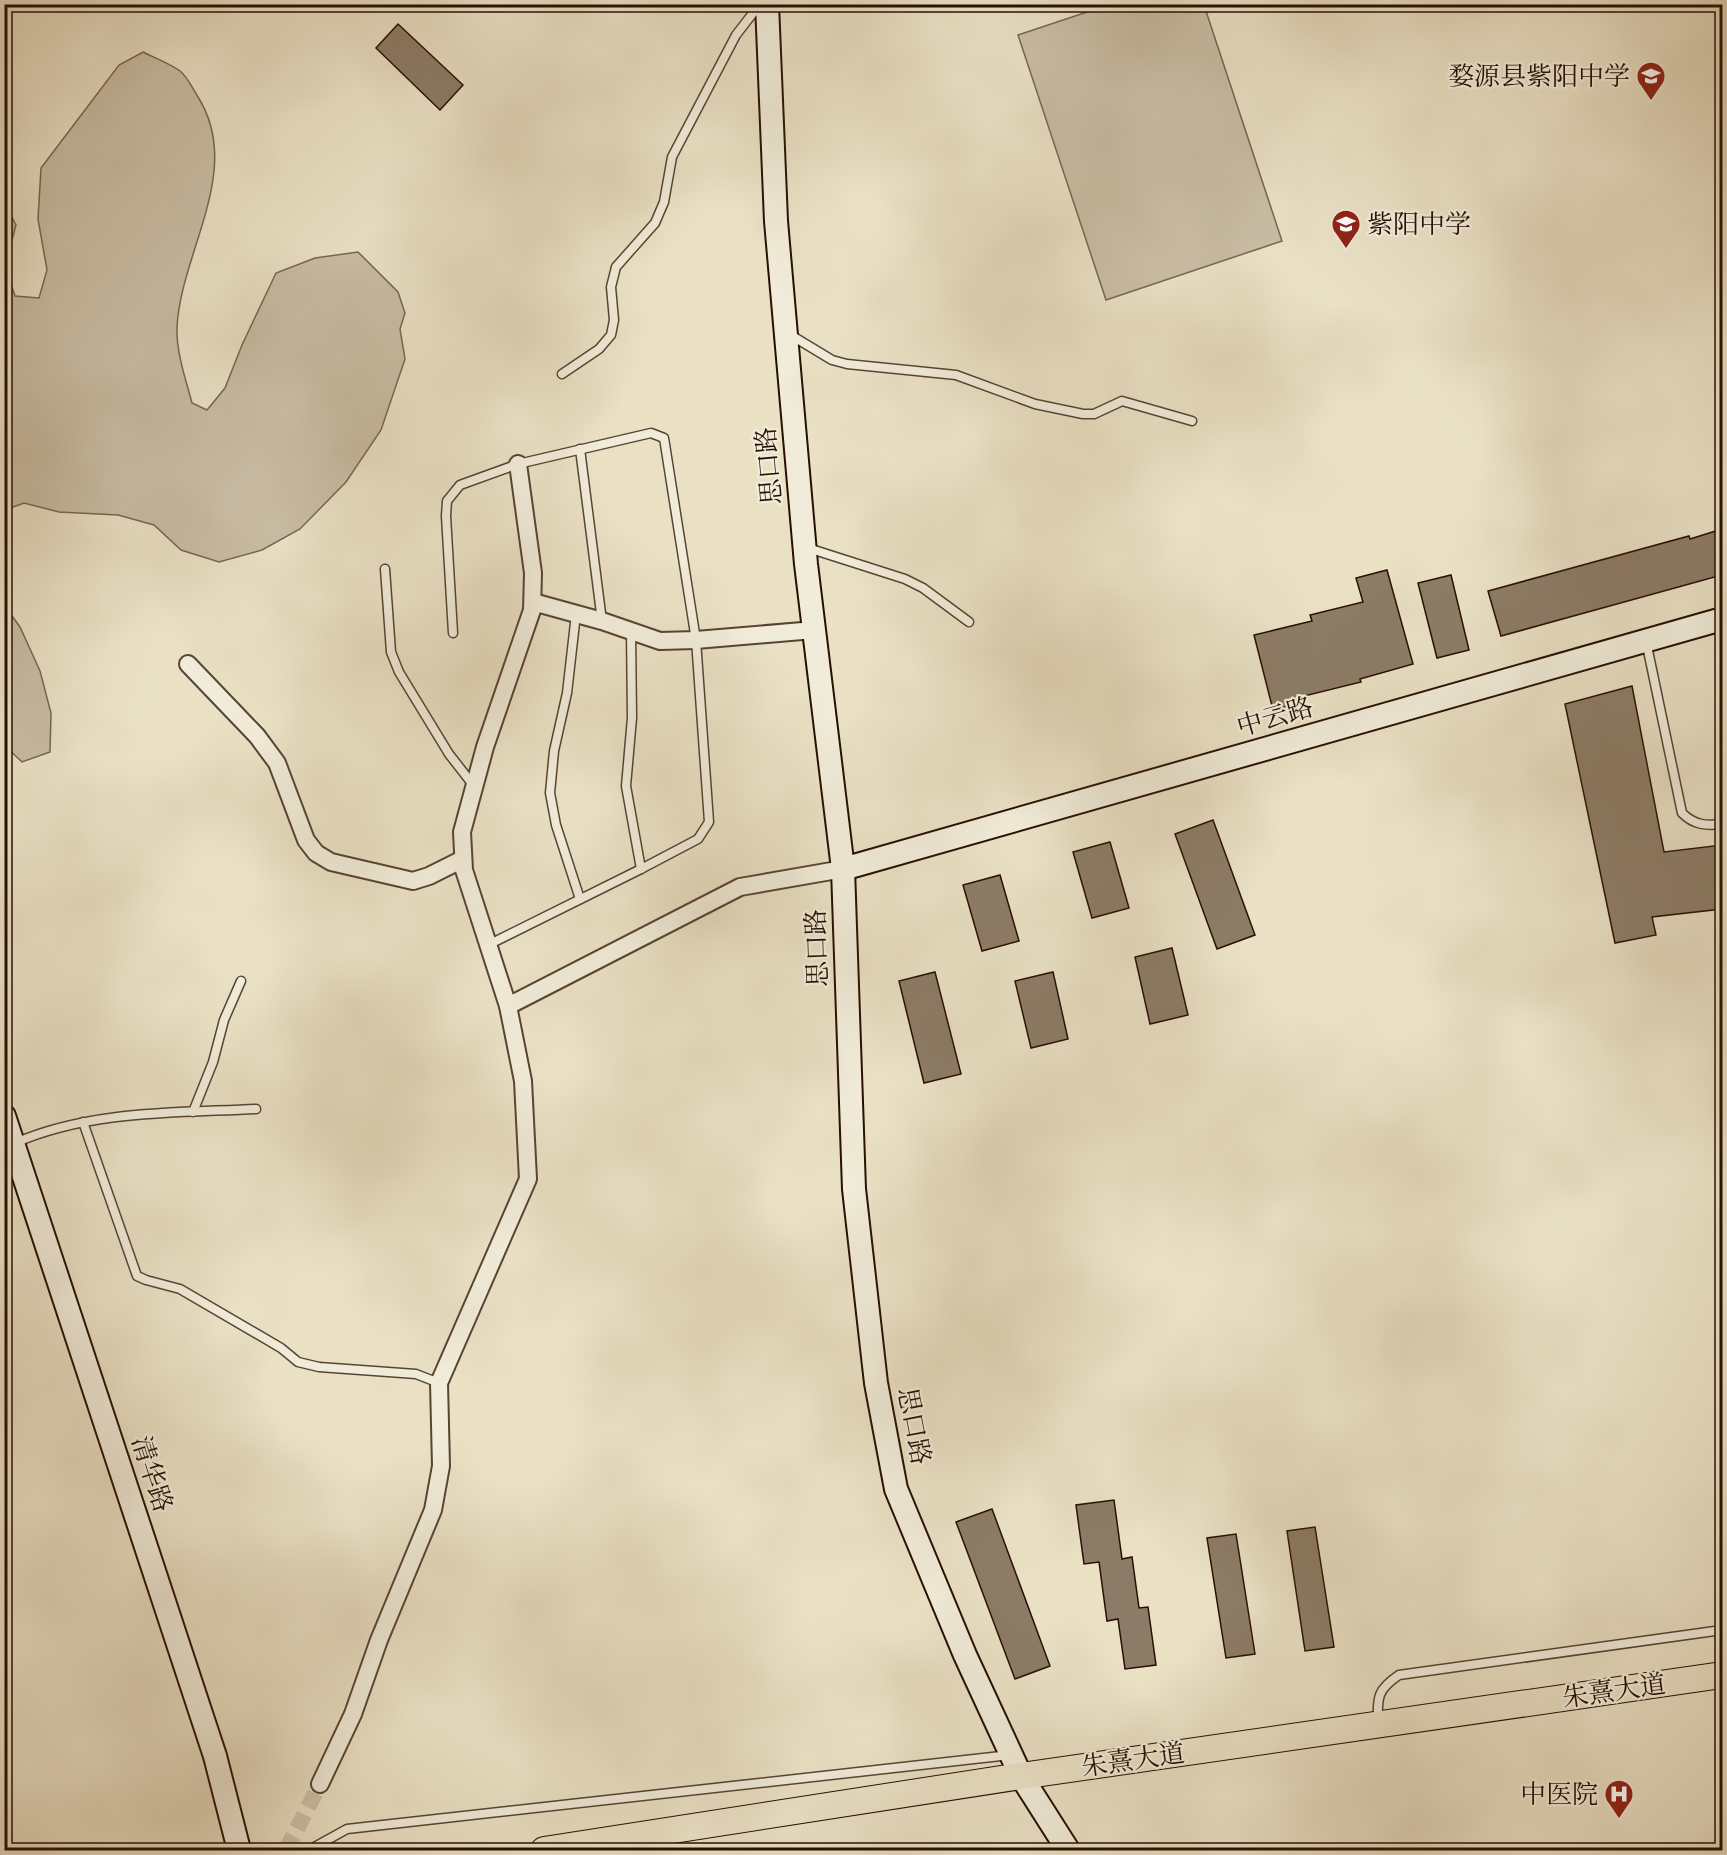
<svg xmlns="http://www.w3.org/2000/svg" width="1727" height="1855" viewBox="0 0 1727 1855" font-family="Cardo,'Noto Serif SC',serif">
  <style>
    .green { fill: #c9bda4; stroke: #786653; stroke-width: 1.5 }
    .building { fill: #8c7c67; stroke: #270f02; stroke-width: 1.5 }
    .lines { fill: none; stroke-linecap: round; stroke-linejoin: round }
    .street-tunnel { stroke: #cdc2a8; stroke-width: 16; stroke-dasharray: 16 8; stroke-linecap: butt }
    .lane-casing { stroke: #584433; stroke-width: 11 }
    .street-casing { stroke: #584433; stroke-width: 20 }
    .secondary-casing { stroke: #270f02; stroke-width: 26 }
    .primary-casing { stroke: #270f02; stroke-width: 28 }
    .lane { stroke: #f1ecd9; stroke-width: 8 }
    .street { stroke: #f1ecd9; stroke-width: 16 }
    .secondary { stroke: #f1ecd9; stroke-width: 22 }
    .primary { stroke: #eae1c5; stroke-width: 26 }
    .labels { text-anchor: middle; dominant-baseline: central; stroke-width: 4.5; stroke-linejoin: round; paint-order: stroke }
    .poi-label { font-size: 26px; fill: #270f02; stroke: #f1ecd9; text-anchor: end }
    .street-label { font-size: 26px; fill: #270f02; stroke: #f1ecd9 }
  </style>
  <rect width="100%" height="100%" fill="#eae1c5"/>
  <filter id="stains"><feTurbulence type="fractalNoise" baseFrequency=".00333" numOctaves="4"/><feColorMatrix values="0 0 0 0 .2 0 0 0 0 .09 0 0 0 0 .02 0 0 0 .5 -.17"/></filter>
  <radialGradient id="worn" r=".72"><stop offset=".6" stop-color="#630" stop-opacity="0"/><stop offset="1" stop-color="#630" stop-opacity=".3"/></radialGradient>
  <!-- green -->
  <g class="green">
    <polygon points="1111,4 1204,5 1282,241 1106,300 1018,35"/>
    <path d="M143,52C155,58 169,63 180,71C187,76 193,89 198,97C244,170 181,251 177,327C176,352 186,380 192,403L207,410L225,388L242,345L276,273L315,258L358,252L398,292L405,313L400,329L405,359L381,430L346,482L300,529L262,550L219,562L181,550L154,525L118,515L59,512L24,503L5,510V204L16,225L5,266L15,296L39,298L47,270L38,219L41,168L119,65Z"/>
    <polygon points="4,605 20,627 40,671 51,713 50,752 22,762 5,746"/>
  </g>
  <!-- building -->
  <g class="building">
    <polygon points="398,24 463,85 440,110 376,48"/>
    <polygon points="1722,529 1722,575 1501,636 1488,591 1689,536 1690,539"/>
    <polygon points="1387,570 1413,664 1360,679 1361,682 1304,696 1305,702 1273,710 1254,635 1312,621 1310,615 1363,602 1356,578"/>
    <polygon points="1451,575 1469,650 1437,658 1418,583"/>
    <polygon points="1632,686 1664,852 1722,845 1722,909 1652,917 1656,935 1615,943 1565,704"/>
    <polygon points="1213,820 1255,935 1217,949 1175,834"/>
    <polygon points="1110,842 1129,908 1092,918 1073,852"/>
    <polygon points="1000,875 1019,941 982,951 963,885"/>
    <polygon points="1172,948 1188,1015 1150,1024 1135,957"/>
    <polygon points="935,972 961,1074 924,1083 899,981"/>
    <polygon points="1053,972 1068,1039 1031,1048 1015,981"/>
    <polygon points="1114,1500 1122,1559 1132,1557 1139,1608 1148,1607 1156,1665 1125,1669 1118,1619 1107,1621 1099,1562 1084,1564 1076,1505"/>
    <polygon points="992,1509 1050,1666 1015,1679 956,1522"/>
    <polygon points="1315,1527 1334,1647 1305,1651 1287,1531"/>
    <polygon points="1236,1534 1255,1654 1226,1658 1207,1538"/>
  </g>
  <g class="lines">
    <!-- street-tunnel -->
    <polyline class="street-tunnel" points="286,1850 320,1784"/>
    <!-- lane casing -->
    <g class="lane-casing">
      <g id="lane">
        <polyline points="789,334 832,360 847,364 956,375 1035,404 1083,414 1094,414 1122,401 1192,421"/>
        <polyline points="562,374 599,349 611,335 614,320 611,287 616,267 655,223 664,202 672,157 736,35 760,4"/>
        <polyline points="580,449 602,621"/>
        <polyline points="808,548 905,579 923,588 969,622"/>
        <polyline points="385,569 391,652 399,672 449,754 474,786"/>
        <polyline points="576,614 567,693 554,751 550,793 556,825 580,899"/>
        <polyline points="631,631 632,718 626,786 641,869"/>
        <polyline points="453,633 446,516 447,501 460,485 518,464 651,433 664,438 696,640 709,822 698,839 641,869 488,945"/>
        <path d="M1646,641L1682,813C1694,825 1706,826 1722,824"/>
        <polyline points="193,1112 213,1062 224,1020 241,981"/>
        <polyline points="83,1122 137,1276 146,1280 180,1289 281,1348 298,1362 319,1367 416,1374 439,1383"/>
        <path d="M15,1143C91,1110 176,1113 256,1109"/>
        <path d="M1378,1721C1377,1697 1378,1689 1399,1675L1722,1630"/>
        <polyline points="309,1850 347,1829 1010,1755"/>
      </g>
    </g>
    <!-- street casing -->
    <g class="street-casing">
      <g id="street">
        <polyline points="533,602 602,621 660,641 696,640 814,630"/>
        <polyline points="188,664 257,736 277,763 306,840 316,853 331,862 413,881 429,876 463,859"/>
        <polyline points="508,1006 464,870 462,832 485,747 532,610 533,573 518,464"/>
        <polyline points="320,1784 353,1714 379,1640 433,1510 441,1466 439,1383 528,1179 523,1081 508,1006 740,887 843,869"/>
      </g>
    </g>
    <!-- secondary casing -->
    <g class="secondary-casing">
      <g id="secondary">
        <polyline points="767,4 776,221 806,564 843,869 854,1189 876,1383 896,1489 965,1655 1021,1776 1068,1850"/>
        <polyline points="843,869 1722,619"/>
        <polyline points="4,1116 215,1756 239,1850"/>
      </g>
    </g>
    <!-- primary casing -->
    <g class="primary-casing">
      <polyline id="primary" points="544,1850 1021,1776 1722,1675"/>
    </g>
    <!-- lane -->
    <use href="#lane" class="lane"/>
    <!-- street -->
    <use href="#street" class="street"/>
    <!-- secondary -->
    <use href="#secondary" class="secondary"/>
    <!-- primary -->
    <use href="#primary" class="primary"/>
  </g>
  <!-- icons -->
  <defs>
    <g id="school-pin" transform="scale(1.5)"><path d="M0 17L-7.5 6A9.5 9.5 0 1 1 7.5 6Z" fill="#8f2418" stroke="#f1ecd9"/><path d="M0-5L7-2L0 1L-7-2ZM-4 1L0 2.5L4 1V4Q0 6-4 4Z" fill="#fff"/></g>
    <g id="hospital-pin" transform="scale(1.5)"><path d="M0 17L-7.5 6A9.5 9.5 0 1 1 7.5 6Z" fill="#8f2418" stroke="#f1ecd9"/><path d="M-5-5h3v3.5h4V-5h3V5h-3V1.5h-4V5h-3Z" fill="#fff"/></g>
  </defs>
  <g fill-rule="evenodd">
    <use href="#school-pin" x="1651" y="76"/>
    <use href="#school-pin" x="1346" y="224"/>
    <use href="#hospital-pin" x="1619" y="1794"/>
  </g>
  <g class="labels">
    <!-- poi labels -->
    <g class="poi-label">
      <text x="1630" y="76">婺源县紫阳中学</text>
      <text x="1367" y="224" text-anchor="start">紫阳中学</text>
      <text x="1598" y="1794">中医院</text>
    </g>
    <!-- street labels -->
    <g class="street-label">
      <text transform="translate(769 466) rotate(-95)">思口路</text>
      <text transform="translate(1275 717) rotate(-16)">中云路</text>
      <text transform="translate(817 948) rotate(-92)">思口路</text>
      <text transform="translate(914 1426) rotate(79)">思口路</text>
      <text transform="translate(152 1474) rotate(72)">清华路</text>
      <text transform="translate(1614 1691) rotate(-8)">朱熹大道</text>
      <text transform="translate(1133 1760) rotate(-8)">朱熹大道</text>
    </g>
  </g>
  <!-- margin -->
  <rect width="1727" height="1855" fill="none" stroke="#eae1c5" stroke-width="24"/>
  <rect x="6" y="6" width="1715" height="1843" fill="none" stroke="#270f02" stroke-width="3"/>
  <rect x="12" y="12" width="1703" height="1831" fill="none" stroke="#270f02" stroke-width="1.5"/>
  <rect width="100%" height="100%" filter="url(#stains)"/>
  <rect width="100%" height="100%" fill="url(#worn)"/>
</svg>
